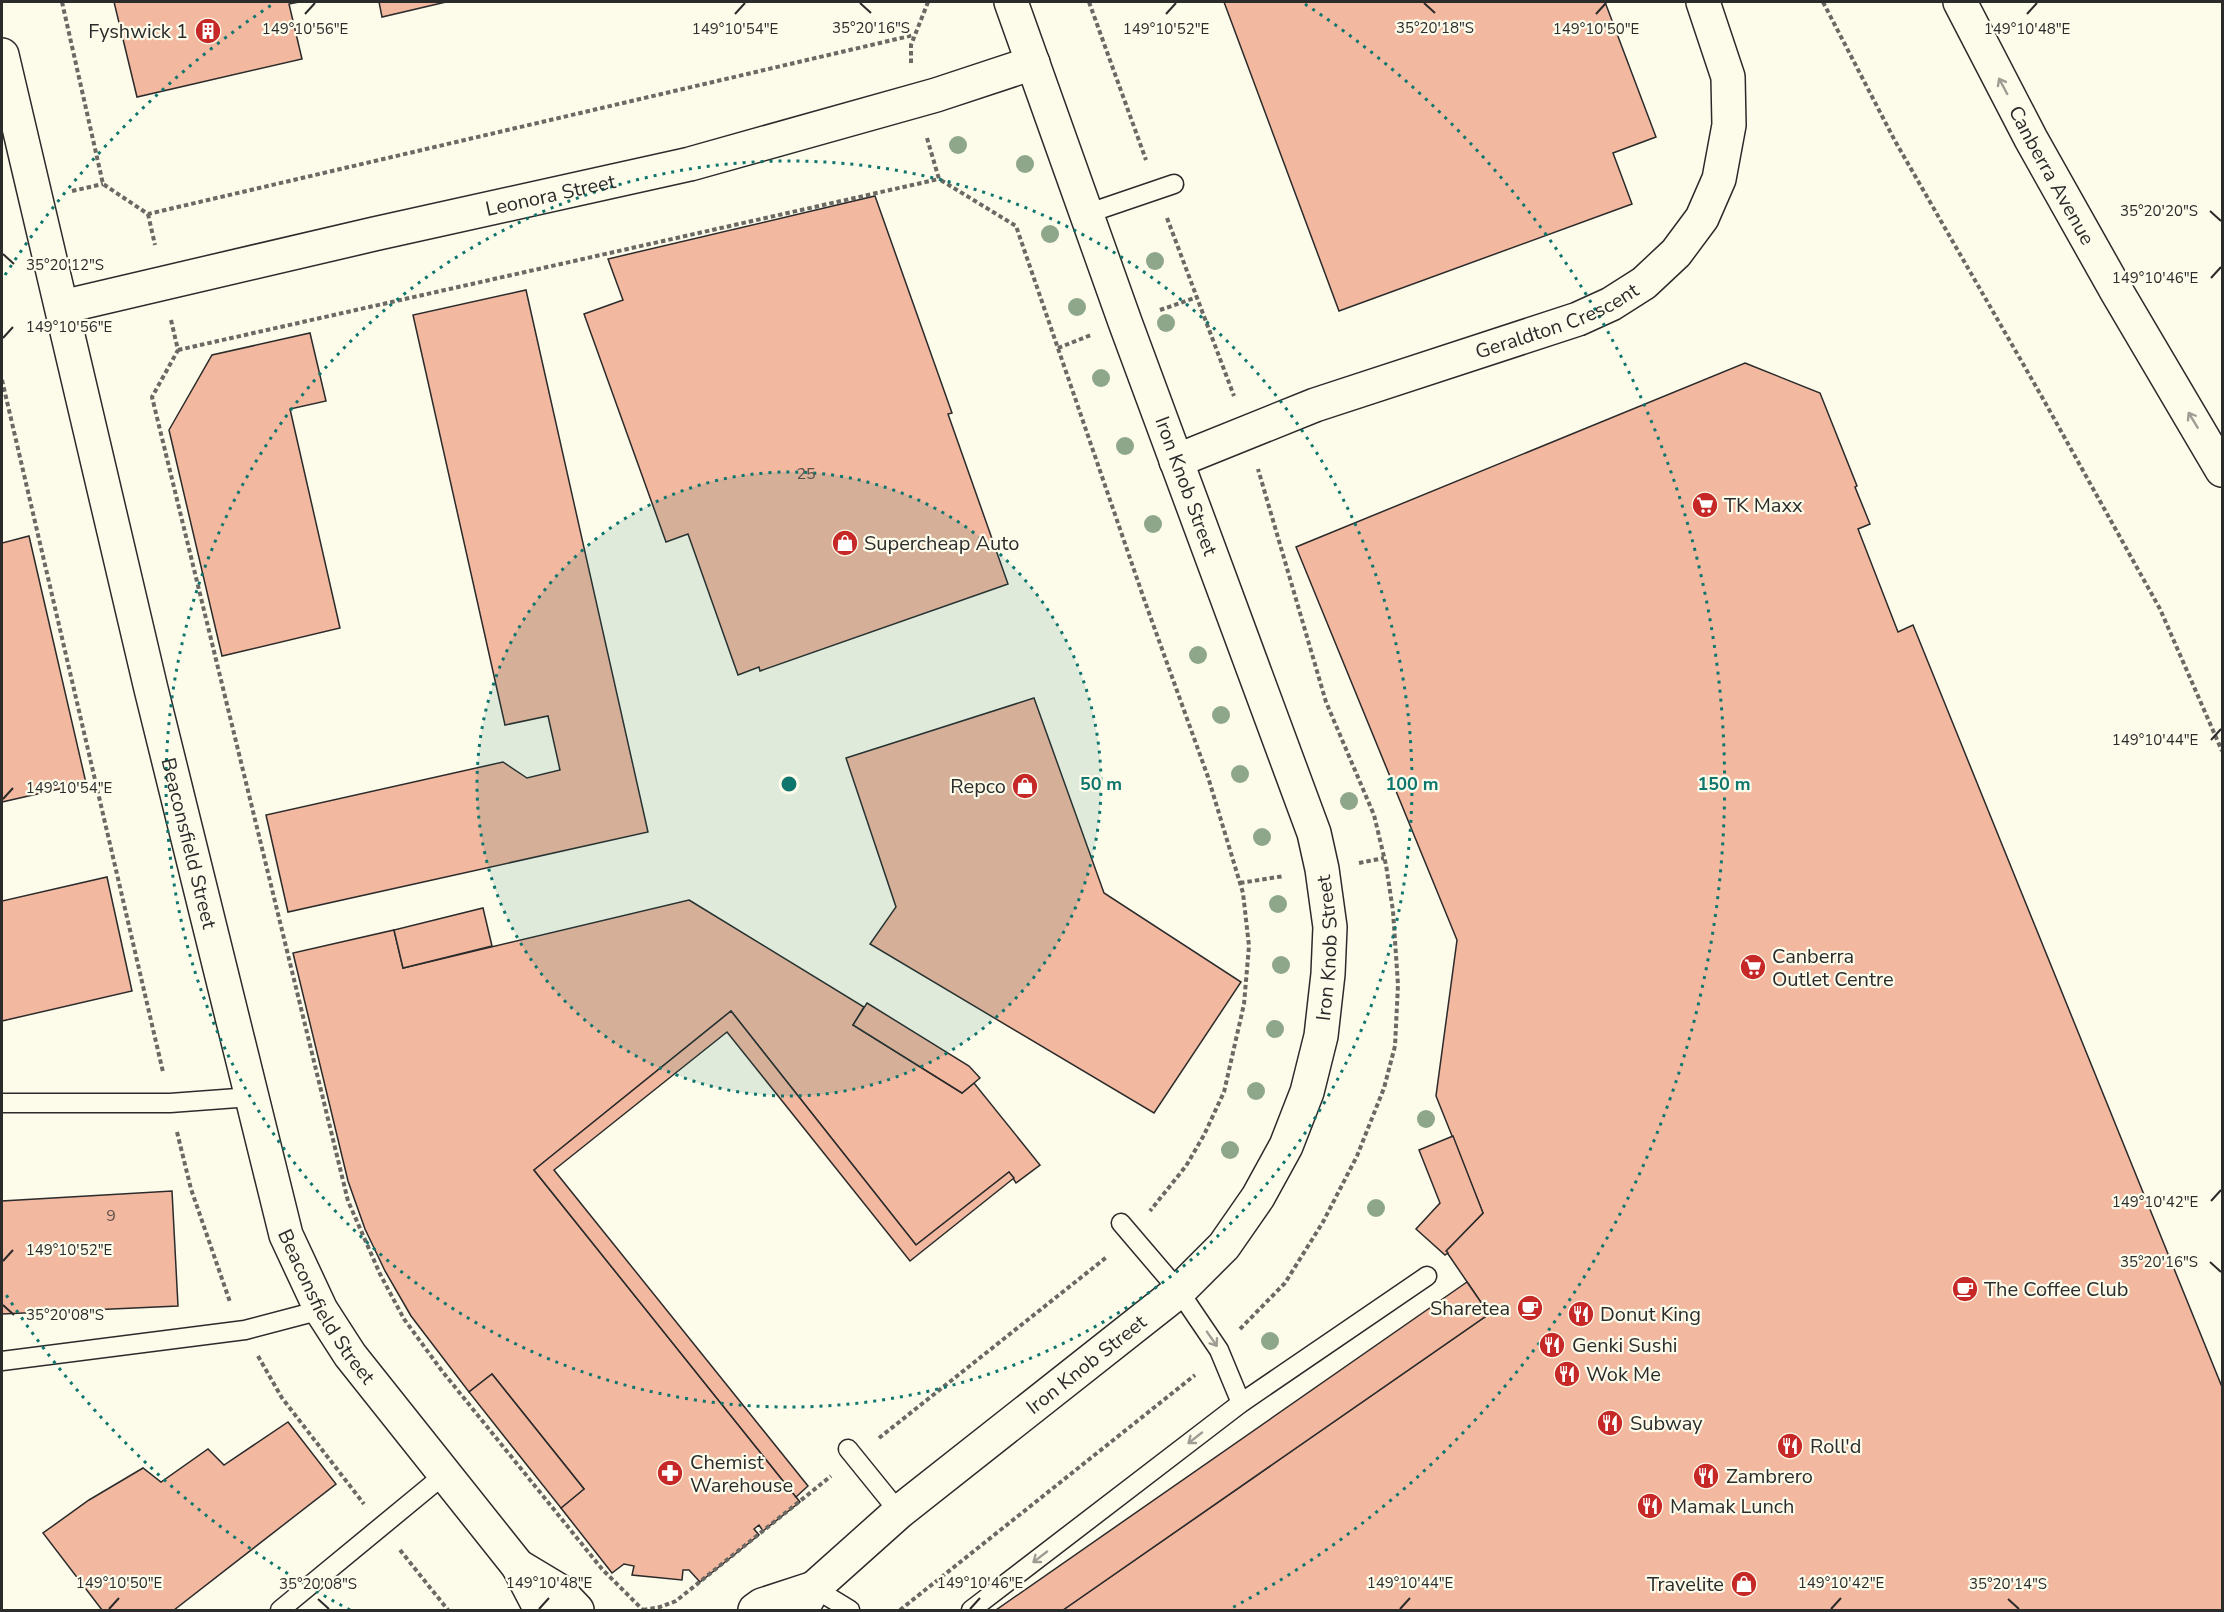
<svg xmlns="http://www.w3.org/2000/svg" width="2224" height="1612" viewBox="0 0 2224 1612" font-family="'Nunito Sans',sans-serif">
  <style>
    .building { fill: #f2b8a0; stroke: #2b2b2b; stroke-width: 1.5 }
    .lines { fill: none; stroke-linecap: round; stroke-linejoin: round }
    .lane-casing { stroke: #2b2b2b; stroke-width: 21 }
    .street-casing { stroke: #2b2b2b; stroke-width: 36 }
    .highway-casing { stroke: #2b2b2b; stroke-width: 36 }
    .path { stroke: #6a6964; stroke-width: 4; stroke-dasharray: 4.5 3; stroke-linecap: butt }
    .lane { stroke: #fdfbea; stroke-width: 18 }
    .street { stroke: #fdfbea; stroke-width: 33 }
    .highway { stroke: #fdfbea; stroke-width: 33 }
    .tree { fill: #8ea78a }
    .oneway { stroke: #9e9d94 }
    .ticks { fill: none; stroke: #2b2b2b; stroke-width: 2 }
    .ring { fill: none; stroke: #0f766e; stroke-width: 3; stroke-dasharray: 3 6 }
    .labels { text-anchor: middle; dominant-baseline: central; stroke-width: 4.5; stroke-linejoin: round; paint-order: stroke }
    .number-label { font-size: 16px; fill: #5d4e48 }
    .poi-label { font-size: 20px; fill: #2b2b2b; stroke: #fdfbea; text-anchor: start }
    .street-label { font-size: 20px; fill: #2b2b2b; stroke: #fdfbea }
    .ticks-label { font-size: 15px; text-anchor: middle; fill: #2b2b2b; stroke: #fdfbea; stroke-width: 4.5; stroke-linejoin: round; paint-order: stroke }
    .centre { fill: #0f766e; stroke: #fdfbea; stroke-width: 3 }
    .ring-label { font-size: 18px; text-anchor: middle; font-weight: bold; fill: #0f766e; stroke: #fdfbea; stroke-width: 4.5; stroke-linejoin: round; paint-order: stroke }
  </style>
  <rect width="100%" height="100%" fill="#fdfbea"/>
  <!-- building -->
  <g class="building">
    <polygon points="114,2 299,2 289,4 302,59 137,97"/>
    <polygon points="379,2 446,2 382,17"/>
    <polygon points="1224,2 1605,2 1656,137 1613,153 1632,204 1339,311"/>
    <polygon points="875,196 952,413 948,414 1008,584 760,671 759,667 738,675 688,534 666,542 584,314 623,300 608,259"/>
    <polygon points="526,290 648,832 288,912 266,815 503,762 527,778 560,770 548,716 505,725 413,315"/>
    <polygon points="310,333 326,401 290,409 340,628 222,656 169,430 212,355"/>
    <polygon points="1745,363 1820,393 1857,486 1855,487 1870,524 1858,529 1898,632 1913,625 2222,1387 2222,1610 1063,1610 1489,1314 1446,1251 1483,1213 1436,1096 1457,940 1296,547"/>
    <polygon points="29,536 86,783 2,802 2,543"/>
    <polygon points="1034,698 1104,893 1241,982 1154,1113 870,944 896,907 846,758"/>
    <polygon points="107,877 132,991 2,1021 2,901"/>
    <polygon points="689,900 864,1007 853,1025 962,1093 974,1083 1040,1165 1016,1183 1009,1172 916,1245 731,1011 534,1170 800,1502 763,1531 759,1525 754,1529 759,1535 700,1582 689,1570 683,1570 682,1580 632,1575 634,1566 624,1564 612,1573 561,1508 584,1489 492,1374 469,1392 411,1316 385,1271 365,1229 348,1181 293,953 394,930 403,968"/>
    <polygon points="483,908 492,946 403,968 394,930"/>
    <polygon points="867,1003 969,1066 980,1078 962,1093 853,1025"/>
    <polygon points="731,1011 916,1245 1009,1172 1014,1178 910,1261 727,1032 554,1170 808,1486 796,1497 534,1170"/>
    <polygon points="1453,1136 1483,1213 1446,1251 1448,1253 1445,1255 1416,1229 1440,1203 1419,1150"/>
    <polygon points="172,1191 178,1306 2,1314 2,1201"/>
    <polygon points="1467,1282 1489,1314 1063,1610 996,1610"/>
    <polygon points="492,1374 584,1489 561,1508 469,1392"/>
    <polygon points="288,1422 336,1484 174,1610 102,1610 43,1533 89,1500 143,1468 161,1482 208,1449 224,1465"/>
  </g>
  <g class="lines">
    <!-- lane casing -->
    <g class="lane-casing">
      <g id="lane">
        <polyline points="1086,214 1174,184"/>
        <polyline points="2,1103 170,1103 251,1097"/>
        <polyline points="1121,1223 1179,1291 1219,1350 1241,1403"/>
        <polyline points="2,1361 245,1330 321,1310"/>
        <polyline points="848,1449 899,1512"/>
        <polyline points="814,1588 850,1610"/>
        <polyline points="280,1610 445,1474"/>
        <polyline points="971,1610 1241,1403 1427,1276"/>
      </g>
    </g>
    <!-- street casing -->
    <g class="street-casing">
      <g id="street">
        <path id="s1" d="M2,55L151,689L286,1235L321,1310L350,1355L518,1566L541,1610"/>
        <path id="s2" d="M62,307L374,234L690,164L936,95L1033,63"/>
        <path id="s3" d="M1176,461L1315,405L1578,319L1611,304L1644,283L1676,253L1702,218L1719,179L1729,125L1728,77L1703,2"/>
        <polyline points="518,1566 558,1590 577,1610"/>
        <polyline points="755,1610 762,1605 814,1588"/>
        <path id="s4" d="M801,1610L814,1588L899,1512L1179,1291L1224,1246L1258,1197L1286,1146L1307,1092L1321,1036L1328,974L1330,927L1322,869L1314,833L1125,322L1011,2"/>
      </g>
    </g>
    <!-- highway casing -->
    <g class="highway-casing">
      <g id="highway">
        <path id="s5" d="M1960,2L2031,139L2117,292L2222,470"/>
      </g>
    </g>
    <!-- path -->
    <g class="path">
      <polyline points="62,2 103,184 148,214 914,35"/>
      <polyline points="1089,2 1146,160"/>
      <polyline points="1823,2 1895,141 2042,397 2160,609 2222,751"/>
      <polyline points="911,63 911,45 928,2"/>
      <polyline points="927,138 939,179 1016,226 1144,599 1208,777 1243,893 1249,946 1244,1004 1224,1092 1204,1135 1186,1166 1150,1211"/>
      <polyline points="72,191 103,184"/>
      <polyline points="148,214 155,245"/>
      <polyline points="1167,218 1234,396"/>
      <polyline points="1160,310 1197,297"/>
      <polyline points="171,320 178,350 152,397 348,1201 380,1274 404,1319 442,1371 602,1569 643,1610"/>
      <polyline points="1058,348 1091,335"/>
      <polyline points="178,350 939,179"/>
      <polyline points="2,380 163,1072"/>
      <polyline points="1359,863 1384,858"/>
      <polyline points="1240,883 1284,876"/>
      <polyline points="177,1132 191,1189 230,1302"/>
      <polyline points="1240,1329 1285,1283 1323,1222 1357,1156 1384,1088 1395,1046 1398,985 1393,911 1386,865 1374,815 1326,702 1258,469"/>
      <polyline points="258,1356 282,1398 364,1504"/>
      <polyline points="879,1438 1108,1256"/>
      <polyline points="400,1550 448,1610"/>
      <polyline points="643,1610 660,1607 676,1601 831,1476"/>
      <polyline points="900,1610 1195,1375"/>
    </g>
    <!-- lane -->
    <use href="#lane" class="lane"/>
    <!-- street -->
    <use href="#street" class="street"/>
    <!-- highway -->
    <use href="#highway" class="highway"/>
  </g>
  <!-- trees -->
  <g class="tree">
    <circle cx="958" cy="145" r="9"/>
    <circle cx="1025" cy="164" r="9"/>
    <circle cx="1050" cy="234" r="9"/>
    <circle cx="1155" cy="261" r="9"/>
    <circle cx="1077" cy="307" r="9"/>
    <circle cx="1166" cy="323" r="9"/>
    <circle cx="1101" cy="378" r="9"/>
    <circle cx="1125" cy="446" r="9"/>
    <circle cx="1153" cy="524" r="9"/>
    <circle cx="1198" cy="655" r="9"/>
    <circle cx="1221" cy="715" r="9"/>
    <circle cx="1240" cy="774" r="9"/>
    <circle cx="1349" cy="801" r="9"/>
    <circle cx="1262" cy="837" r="9"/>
    <circle cx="1278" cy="904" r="9"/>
    <circle cx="1281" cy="965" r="9"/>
    <circle cx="1275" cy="1029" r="9"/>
    <circle cx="1256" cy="1091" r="9"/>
    <circle cx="1426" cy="1119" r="9"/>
    <circle cx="1230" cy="1150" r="9"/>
    <circle cx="1376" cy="1208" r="9"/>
    <circle cx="1270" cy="1341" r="9"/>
  </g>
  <!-- one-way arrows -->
  <defs><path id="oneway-shaft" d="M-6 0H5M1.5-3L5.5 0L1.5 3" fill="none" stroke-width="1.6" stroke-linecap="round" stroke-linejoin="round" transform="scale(1.5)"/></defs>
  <g class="oneway">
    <use href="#oneway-shaft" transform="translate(2003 86) rotate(-118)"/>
    <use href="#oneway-shaft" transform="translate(2193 420) rotate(-121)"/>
    <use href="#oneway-shaft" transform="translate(1212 1339) rotate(55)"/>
    <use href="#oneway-shaft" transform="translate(1195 1438) rotate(142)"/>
    <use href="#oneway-shaft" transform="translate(1040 1557) rotate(142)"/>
  </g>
  <!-- ticks -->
  <path class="ticks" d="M860,3L871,13M1424,3L1435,13M305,14L315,3M735,14L745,3M1166,14L1176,3M1596,14L1606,3M2027,14L2037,3M2210,211L2221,221M3,254L14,264M2211,278L2221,267M3,338L13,327M2211,740L2221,729M3,799L13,788M2211,1201L2221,1190M3,1261L13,1250M2210,1262L2221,1272M3,1305L14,1315M318,1599L329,1609M2008,1599L2019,1609M109,1609L119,1598M539,1609L549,1598M970,1609L980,1598M1400,1609L1410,1598M1831,1609L1841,1598"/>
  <!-- distance rings -->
  <circle cx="789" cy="784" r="312" fill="#0f766e" fill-opacity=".12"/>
  <g class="ring">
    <circle cx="789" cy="784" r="312"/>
    <circle cx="789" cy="784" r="623"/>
    <path d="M350 1610A935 935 0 0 1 5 1293M5 275A935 935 0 0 1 273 4M1305 4A935 935 0 0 1 1228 1610"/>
  </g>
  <!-- icons -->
  <defs>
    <g id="building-disc" transform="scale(1.35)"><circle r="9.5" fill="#c62828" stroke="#fdfbea"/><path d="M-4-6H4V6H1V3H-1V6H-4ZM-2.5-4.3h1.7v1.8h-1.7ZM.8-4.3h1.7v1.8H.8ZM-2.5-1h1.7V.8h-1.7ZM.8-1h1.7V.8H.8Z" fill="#fff"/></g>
    <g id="supermarket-disc" transform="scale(1.35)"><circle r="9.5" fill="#c62828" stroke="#fdfbea"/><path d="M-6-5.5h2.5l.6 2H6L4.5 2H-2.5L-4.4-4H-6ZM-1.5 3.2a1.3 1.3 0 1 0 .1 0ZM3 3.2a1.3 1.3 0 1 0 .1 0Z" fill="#fff"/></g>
    <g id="shop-disc" transform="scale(1.35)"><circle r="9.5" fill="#c62828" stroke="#fdfbea"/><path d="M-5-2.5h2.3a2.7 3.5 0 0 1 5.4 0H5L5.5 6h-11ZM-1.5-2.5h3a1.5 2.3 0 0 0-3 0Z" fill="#fff"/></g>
    <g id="cafe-disc" transform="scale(1.35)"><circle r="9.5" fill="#c62828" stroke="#fdfbea"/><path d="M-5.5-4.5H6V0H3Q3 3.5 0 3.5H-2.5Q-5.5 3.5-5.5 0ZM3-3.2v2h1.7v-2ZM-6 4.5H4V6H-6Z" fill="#fff"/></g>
    <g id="restaurant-disc" transform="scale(1.35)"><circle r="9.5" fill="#c62828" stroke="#fdfbea"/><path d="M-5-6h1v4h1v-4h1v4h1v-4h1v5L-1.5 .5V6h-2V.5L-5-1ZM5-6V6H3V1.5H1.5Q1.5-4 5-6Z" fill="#fff"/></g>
    <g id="pharmacy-disc" transform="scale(1.35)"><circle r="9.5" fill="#c62828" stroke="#fdfbea"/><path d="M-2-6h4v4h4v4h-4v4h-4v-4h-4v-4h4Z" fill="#fff"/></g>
  </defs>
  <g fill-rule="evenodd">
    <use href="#building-disc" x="208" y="31"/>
    <use href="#supermarket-disc" x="1705" y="505"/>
    <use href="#shop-disc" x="845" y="543"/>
    <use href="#shop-disc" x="1025" y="786"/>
    <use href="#supermarket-disc" x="1753" y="967"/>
    <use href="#cafe-disc" x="1965" y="1289"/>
    <use href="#cafe-disc" x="1530" y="1308"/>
    <use href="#restaurant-disc" x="1581" y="1314"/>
    <use href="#restaurant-disc" x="1552" y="1345"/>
    <use href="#restaurant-disc" x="1567" y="1374"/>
    <use href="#restaurant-disc" x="1610" y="1423"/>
    <use href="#restaurant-disc" x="1790" y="1446"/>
    <use href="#pharmacy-disc" x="670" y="1473"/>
    <use href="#restaurant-disc" x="1706" y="1476"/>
    <use href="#restaurant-disc" x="1650" y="1506"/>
    <use href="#shop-disc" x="1744" y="1584"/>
  </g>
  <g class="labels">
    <!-- number labels -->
    <g class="number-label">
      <text x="806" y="474">25</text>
      <text x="111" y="1216">9</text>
    </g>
    <!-- poi labels -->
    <g class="poi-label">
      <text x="188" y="31" text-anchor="end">Fyshwick 1</text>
      <text x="1724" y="505">TK Maxx</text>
      <text x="864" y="543">Supercheap Auto</text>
      <text x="1006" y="786" text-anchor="end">Repco</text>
      <text x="1772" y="956">Canberra<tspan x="1772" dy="23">Outlet Centre</tspan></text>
      <text x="1984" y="1289">The Coffee Club</text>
      <text x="1510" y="1308" text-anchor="end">Sharetea</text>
      <text x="1600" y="1314">Donut King</text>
      <text x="1572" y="1345">Genki Sushi</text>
      <text x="1586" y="1374">Wok Me</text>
      <text x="1630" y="1423">Subway</text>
      <text x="1810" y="1446">Roll'd</text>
      <text x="690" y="1462">Chemist<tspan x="690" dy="23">Warehouse</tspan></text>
      <text x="1726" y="1476">Zambrero</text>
      <text x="1670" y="1506">Mamak Lunch</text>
      <text x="1724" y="1584" text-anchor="end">Travelite</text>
    </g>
    <!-- street labels -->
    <g class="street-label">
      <text stroke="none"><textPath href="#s5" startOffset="196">Canberra Avenue</textPath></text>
      <text stroke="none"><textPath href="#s2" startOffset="501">Leonora Street</textPath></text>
      <text stroke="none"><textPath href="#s3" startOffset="406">Geraldton Crescent</textPath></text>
      <text transform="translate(1186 486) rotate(70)">Iron Knob Street</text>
      <text stroke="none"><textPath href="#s1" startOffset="810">Beaconsfield Street</textPath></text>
      <text stroke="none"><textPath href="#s4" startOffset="882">Iron Knob Street</textPath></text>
      <text stroke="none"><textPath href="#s1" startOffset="1296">Beaconsfield Street</textPath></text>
      <text stroke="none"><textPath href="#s4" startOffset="378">Iron Knob Street</textPath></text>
    </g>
  </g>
  <g class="ticks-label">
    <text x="871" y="33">35°20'16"S</text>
    <text x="1435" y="33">35°20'18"S</text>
    <text x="735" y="34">149°10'54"E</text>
    <text x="305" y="34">149°10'56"E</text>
    <text x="1166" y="34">149°10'52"E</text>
    <text x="1596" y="34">149°10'50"E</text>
    <text x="2027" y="34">149°10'48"E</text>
    <text x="2159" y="216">35°20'20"S</text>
    <text x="65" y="270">35°20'12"S</text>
    <text x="2155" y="283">149°10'46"E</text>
    <text x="69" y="332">149°10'56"E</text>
    <text x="2155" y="745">149°10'44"E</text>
    <text x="69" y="793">149°10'54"E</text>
    <text x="2155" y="1207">149°10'42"E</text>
    <text x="69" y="1255">149°10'52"E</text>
    <text x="2159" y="1267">35°20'16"S</text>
    <text x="65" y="1320">35°20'08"S</text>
    <text x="119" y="1588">149°10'50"E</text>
    <text x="549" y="1588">149°10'48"E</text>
    <text x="980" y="1588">149°10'46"E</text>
    <text x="1410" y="1588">149°10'44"E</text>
    <text x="1841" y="1588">149°10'42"E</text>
    <text x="318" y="1589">35°20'08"S</text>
    <text x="2008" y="1589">35°20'14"S</text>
  </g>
  <circle cx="789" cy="784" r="9" class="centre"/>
  <g class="ring-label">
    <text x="1101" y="790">50 m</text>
    <text x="1412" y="790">100 m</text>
    <text x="1724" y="790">150 m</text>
  </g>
  <!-- border -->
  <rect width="2224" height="1612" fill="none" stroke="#2b2b2b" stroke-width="6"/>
</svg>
